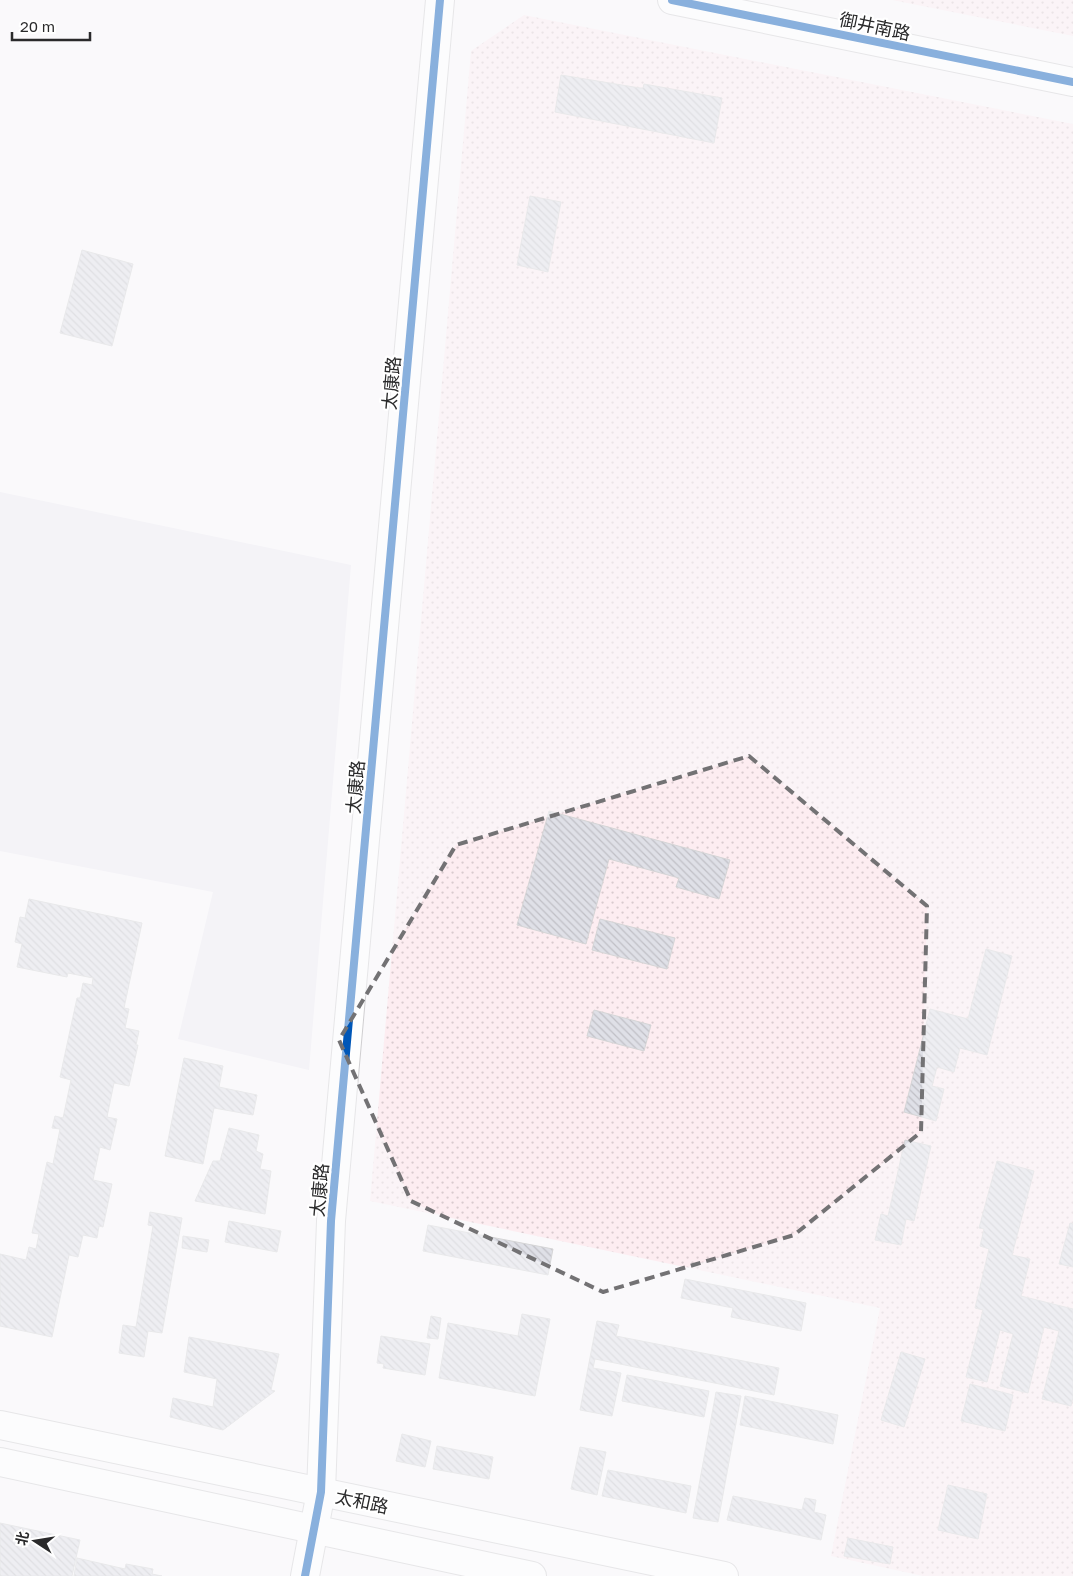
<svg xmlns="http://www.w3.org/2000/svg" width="1073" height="1576" viewBox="0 0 1073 1576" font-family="'Golos Text','Noto Sans SC',sans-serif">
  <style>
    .built { fill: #edeaf1 }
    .grass { fill: url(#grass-dots) }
    .building { fill: url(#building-back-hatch); stroke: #d5d5d6 }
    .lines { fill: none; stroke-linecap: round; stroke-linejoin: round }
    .secondary-casing { stroke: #d0cfd1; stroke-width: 30 }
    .secondary { stroke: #fefefe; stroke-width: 28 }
    .cycleway-casing { stroke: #fff; stroke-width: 11 }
    .cycleway { stroke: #0057b8; stroke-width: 8 }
    .marked { fill: none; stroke: #737274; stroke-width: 4; stroke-dasharray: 10 6; stroke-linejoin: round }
    .labels { text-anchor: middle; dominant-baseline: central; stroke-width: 4.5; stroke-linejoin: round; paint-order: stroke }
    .street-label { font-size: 18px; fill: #2a2a2b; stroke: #fff }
  </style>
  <defs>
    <pattern id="grass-dots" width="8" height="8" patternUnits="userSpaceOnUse" patternTransform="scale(1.25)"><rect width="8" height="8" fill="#fdedf1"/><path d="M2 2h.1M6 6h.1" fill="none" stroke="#d9cbcf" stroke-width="1.8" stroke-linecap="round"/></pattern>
    <pattern id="building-back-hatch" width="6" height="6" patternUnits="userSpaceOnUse" patternTransform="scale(1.25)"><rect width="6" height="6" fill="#dfe0e7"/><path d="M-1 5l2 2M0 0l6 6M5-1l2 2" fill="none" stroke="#c0c0c6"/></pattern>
  </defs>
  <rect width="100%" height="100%" fill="#faf9fb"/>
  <!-- built -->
  <polygon class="built" points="0,492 351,565 309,1070 178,1039 213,892 0,851"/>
  <!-- grass -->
  <g class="grass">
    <polygon points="892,0 1073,0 1073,36"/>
    <polygon points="524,15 1073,124 1073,1576 923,1576 831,1556 880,1308 370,1201 471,51"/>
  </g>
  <!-- building -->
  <g class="building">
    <polygon points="561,75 640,88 643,88 644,84 722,98 714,143 555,112"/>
    <polygon points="530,196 561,202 548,272 517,265"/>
    <polygon points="82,250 133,264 112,346 60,333"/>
    <polygon points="549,811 730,860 719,899 676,887 679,878 609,859 586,944 517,925"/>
    <polygon points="29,899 142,923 124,1008 129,1009 125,1028 139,1031 136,1045 138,1045 129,1086 114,1083 107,1117 117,1119 110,1150 100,1147 93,1180 112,1184 103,1227 99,1226 97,1238 83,1235 78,1257 69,1255 52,1337 0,1326 0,1254 26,1260 29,1247 36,1249 39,1234 32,1233 47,1162 53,1164 60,1129 52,1128 55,1116 63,1118 71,1080 60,1077 77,998 80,998 83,983 92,985 93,978 68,973 67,977 17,967 22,944 15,942 20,917 25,918"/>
    <polygon points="600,919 675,938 667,969 592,950"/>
    <polygon points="986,949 1012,956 987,1055 960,1048 954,1072 937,1067 932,1086 944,1089 936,1121 904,1112 930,1009 968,1019"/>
    <polygon points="594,1010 651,1025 644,1051 587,1036"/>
    <polygon points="184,1058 223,1066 219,1087 257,1095 253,1115 214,1108 203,1164 165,1156"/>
    <polygon points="229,1128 259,1135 256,1151 263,1154 260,1169 271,1171 265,1214 195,1201 213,1161 220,1161"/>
    <polygon points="905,1140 931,1146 914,1221 906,1219 901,1245 875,1240 881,1214 888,1216"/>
    <polygon points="997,1161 1034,1171 1012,1255 1030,1259 1021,1296 1073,1309 1073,1397 1071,1406 1042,1399 1059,1331 1044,1327 1028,1393 1000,1386 1013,1334 1000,1330 987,1382 966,1377 983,1310 975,1308 989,1249 980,1246 984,1229 979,1228"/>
    <polygon points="150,1212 182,1218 162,1333 148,1331 144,1357 119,1353 123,1325 136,1327 153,1226 148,1225"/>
    <polygon points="229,1221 281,1231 277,1252 225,1242"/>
    <polygon points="1070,1223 1073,1224 1073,1267 1059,1264"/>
    <polygon points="428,1225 553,1249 548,1275 423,1251"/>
    <polygon points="183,1236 209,1240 207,1252 182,1248"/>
    <polygon points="685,1279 806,1303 801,1331 731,1317 733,1308 681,1298"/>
    <polygon points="522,1314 550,1319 535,1396 439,1378 448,1323 518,1336"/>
    <polygon points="431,1316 441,1318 438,1339 427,1338"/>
    <polygon points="597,1321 619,1325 616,1336 779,1368 774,1395 595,1359 593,1368 621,1373 612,1416 580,1410"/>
    <polygon points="381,1336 430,1344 425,1375 383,1368 384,1364 377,1363"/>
    <polygon points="189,1337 279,1354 271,1390 275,1391 223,1430 170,1417 173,1398 213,1407 217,1379 184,1372"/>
    <polygon points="901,1352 925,1359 904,1427 881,1420"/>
    <polygon points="627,1375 709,1391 704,1417 622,1401"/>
    <polygon points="970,1384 1013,1395 1005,1431 961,1421"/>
    <polygon points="716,1392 741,1396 718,1522 693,1518"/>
    <polygon points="745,1396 838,1415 833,1444 740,1425"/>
    <polygon points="402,1434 431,1441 425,1467 396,1461"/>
    <polygon points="437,1446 493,1457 489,1479 433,1469"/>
    <polygon points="580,1447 606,1452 597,1495 571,1489"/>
    <polygon points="608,1470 691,1486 686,1513 602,1496"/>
    <polygon points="948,1485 987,1494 978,1539 938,1530"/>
    <polygon points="733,1496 802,1510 805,1498 816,1500 814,1512 826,1515 821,1540 727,1520"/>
    <polygon points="0,1523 80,1540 72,1576 0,1576"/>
    <polygon points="848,1538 893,1547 890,1564 844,1556"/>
    <polygon points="77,1558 125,1569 126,1564 153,1569 152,1574 162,1576 74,1576"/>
  </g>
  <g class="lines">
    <!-- secondary casing -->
    <g class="secondary-casing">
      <g id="secondary">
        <polyline points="672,0 1073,82"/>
        <polyline points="0,1425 724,1576"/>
        <polyline points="0,1462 532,1576"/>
        <polyline points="305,1576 321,1492 331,1221 440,0"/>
      </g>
    </g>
    <!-- secondary -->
    <use href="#secondary" class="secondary"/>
    <!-- cycleway casing -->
    <g class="cycleway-casing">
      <g id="cycleway">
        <polyline points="672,0 1073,82"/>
        <polyline points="305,1576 321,1492 331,1221 440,0"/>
      </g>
    </g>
    <!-- cycleway -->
    <use href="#cycleway" class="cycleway"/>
  </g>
  <!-- marked area -->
  <path d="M0 0H1073V1576H0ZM749,756L927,906L921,1132L794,1235L603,1292L411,1201L339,1040L456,845Z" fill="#faf9fb" fill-opacity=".55" fill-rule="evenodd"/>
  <path class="marked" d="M749,756L927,906L921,1132L794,1235L603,1292L411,1201L339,1040L456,845Z"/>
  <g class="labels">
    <!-- street labels -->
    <g class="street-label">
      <text transform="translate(875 26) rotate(12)">御井南路</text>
      <text transform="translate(391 383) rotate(-85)">太康路</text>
      <text transform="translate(355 787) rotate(-85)">太康路</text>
      <text transform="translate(319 1190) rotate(-85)">太康路</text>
      <text transform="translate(362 1501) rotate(12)">太和路</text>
    </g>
  </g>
  <!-- north arrow -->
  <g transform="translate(35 1541) rotate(282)" stroke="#ffffff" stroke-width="4" paint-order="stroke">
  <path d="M0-4L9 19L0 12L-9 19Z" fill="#2a2a2b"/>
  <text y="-8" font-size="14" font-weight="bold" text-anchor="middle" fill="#2a2a2b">北</text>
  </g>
  <!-- scale -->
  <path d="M12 32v8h78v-8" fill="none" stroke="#2a2a2b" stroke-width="2.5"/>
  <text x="20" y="32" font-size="15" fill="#2a2a2b" stroke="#ffffff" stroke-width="4" paint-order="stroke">20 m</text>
</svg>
